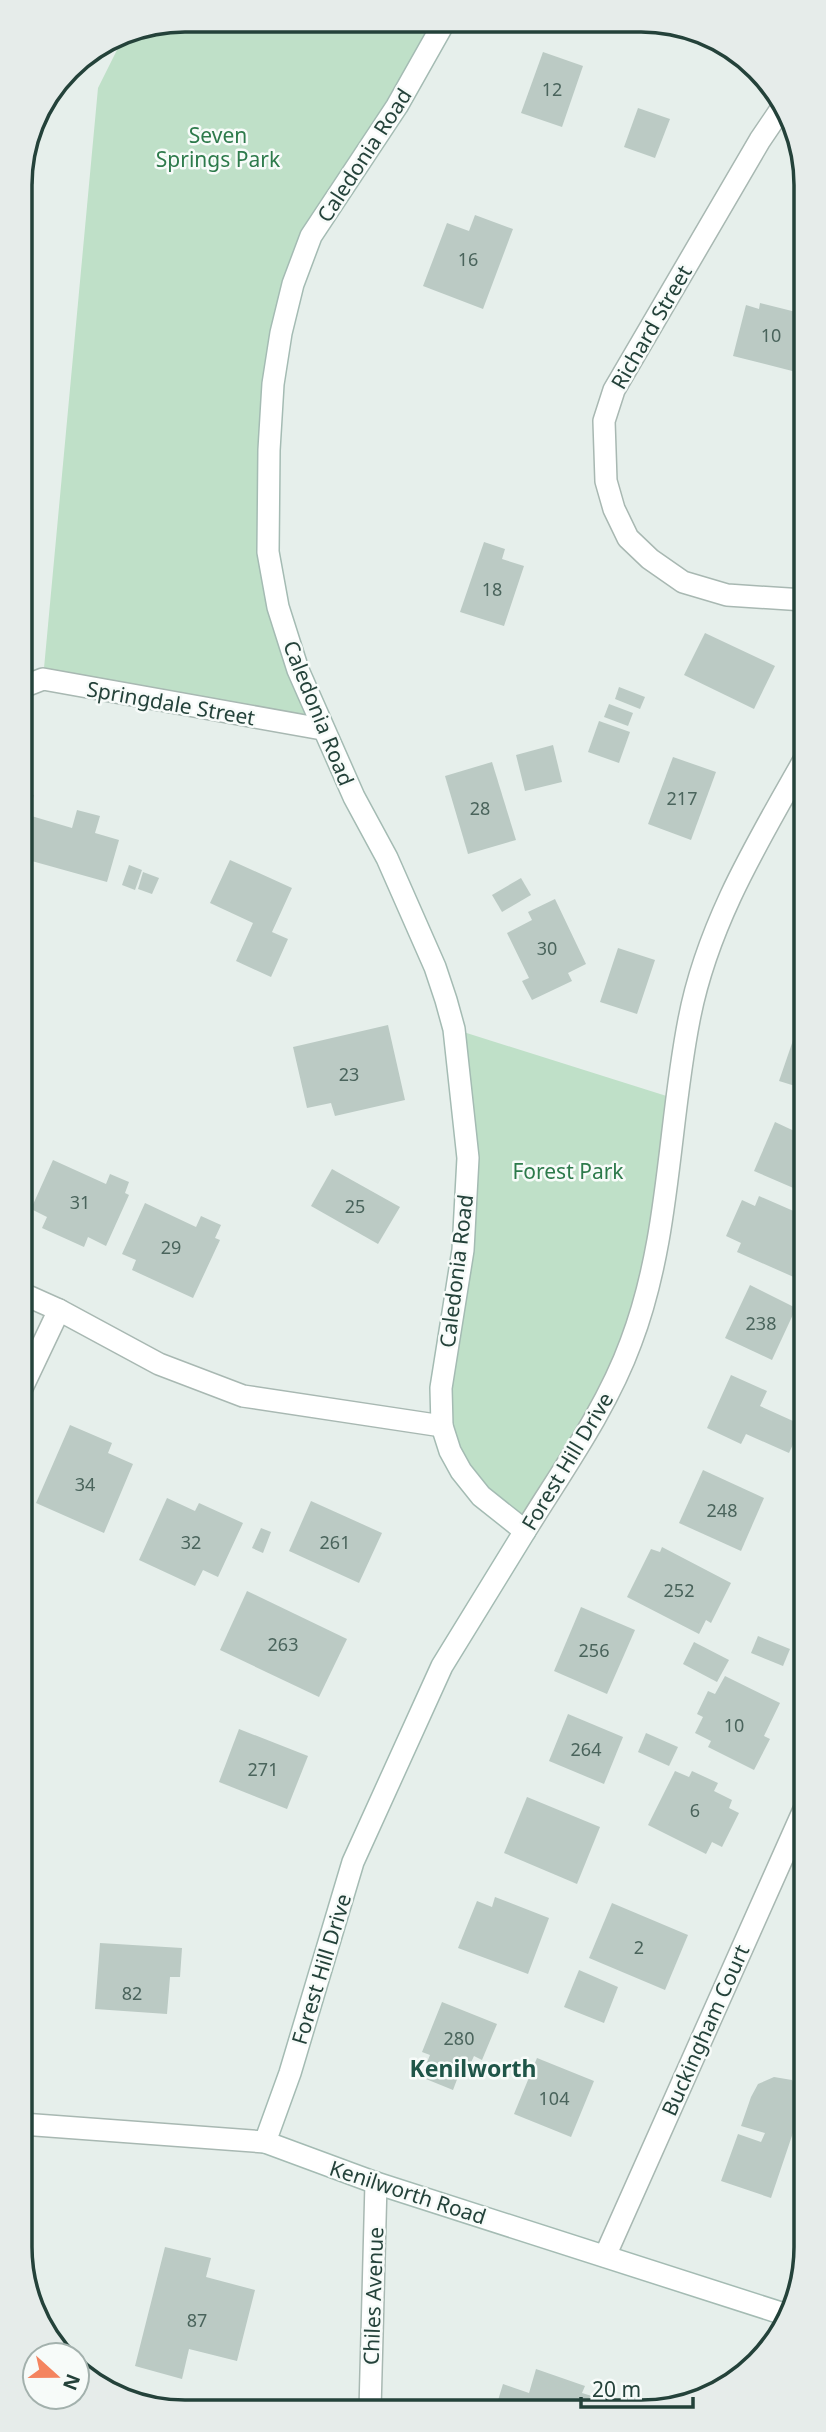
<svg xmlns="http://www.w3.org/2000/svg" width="826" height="2432" viewBox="0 0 826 2432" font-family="'Noto Sans',sans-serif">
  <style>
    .green { fill: #bfe0c8 }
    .building { fill: #bbcac4 }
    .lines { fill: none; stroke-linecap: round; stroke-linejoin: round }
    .street-casing { stroke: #a8b8b2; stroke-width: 24 }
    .secondary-casing { stroke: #a4bbb3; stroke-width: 24 }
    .street { stroke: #fff; stroke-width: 21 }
    .secondary { stroke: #fff; stroke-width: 21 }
    .labels { text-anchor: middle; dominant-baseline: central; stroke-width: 5; stroke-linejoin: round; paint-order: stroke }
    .number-label { font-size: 18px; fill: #4a645c }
    .park-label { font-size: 21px; fill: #2d7a4b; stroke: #f7fbf9 }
    .street-label { font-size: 21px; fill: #24423a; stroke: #f7fbf9 }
    .neighbourhood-label { font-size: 23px; font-weight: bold; fill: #1f5548; stroke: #f7fbf9 }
    .rim { fill: none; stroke: #24423a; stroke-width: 3.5 }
  </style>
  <rect width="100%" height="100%" fill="#e6efeb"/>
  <!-- green -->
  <g class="green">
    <polygon points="184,19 445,21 342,187 281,333 268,552 322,729 43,679 98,88 127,30"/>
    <polygon points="454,1029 676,1099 632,1342 525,1531 481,1496 442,1426 463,1250"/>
  </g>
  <!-- building -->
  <g class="building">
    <polygon points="543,52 583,66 562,127 521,113"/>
    <polygon points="638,108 670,119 655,158 624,147"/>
    <polygon points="31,133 34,184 20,185 20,173"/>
    <polygon points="475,215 513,229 483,309 423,286 447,223 469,231"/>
    <polygon points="760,303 804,314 804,374 733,356 746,305 759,309"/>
    <polygon points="484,542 505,549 502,559 524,566 504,626 460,612"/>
    <polygon points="705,633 775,666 754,709 684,675"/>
    <polygon points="619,687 645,697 640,709 615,699"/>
    <polygon points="609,704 633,713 628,726 604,717"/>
    <polygon points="599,721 630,732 619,763 588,752"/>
    <polygon points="553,745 562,782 525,791 516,755"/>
    <polygon points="673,757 716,772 691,840 648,824"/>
    <polygon points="492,762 516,840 468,854 445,776"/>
    <polygon points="20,792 34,795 28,815 72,828 77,810 100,816 95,833 119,840 107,882 21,858"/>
    <polygon points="230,860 292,888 272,932 288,939 271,977 236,961 253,923 210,903"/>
    <polygon points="129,865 142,870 135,890 122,885"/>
    <polygon points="143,872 159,878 152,894 138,889"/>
    <polygon points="521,878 531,895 502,912 492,895"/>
    <polygon points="555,899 586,964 568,973 572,981 532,1000 522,981 529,978 507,933 532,920 528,912"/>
    <polygon points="618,948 655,960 637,1014 600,1002"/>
    <polygon points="801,1017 805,1018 805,1089 779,1081"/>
    <polygon points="388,1025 405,1100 335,1116 331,1103 307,1108 293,1047"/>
    <polygon points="775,1122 805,1136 805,1193 754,1171"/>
    <polygon points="21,1133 32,1137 21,1165"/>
    <polygon points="53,1160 106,1184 110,1174 129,1182 125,1193 129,1195 106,1246 88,1237 84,1247 42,1228 47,1217 31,1209"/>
    <polygon points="332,1169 400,1207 378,1244 311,1206"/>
    <polygon points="759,1196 805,1216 805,1282 737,1252 741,1243 726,1236 742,1200 755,1206"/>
    <polygon points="145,1203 196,1227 201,1216 221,1225 215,1238 220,1240 193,1298 132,1270 136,1260 122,1254"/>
    <polygon points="750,1285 796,1308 772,1360 725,1338"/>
    <polygon points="731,1375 767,1391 760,1406 802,1425 789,1453 746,1434 741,1444 707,1428"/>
    <polygon points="70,1425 112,1443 108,1453 133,1464 104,1533 36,1503"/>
    <polygon points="703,1470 764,1498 741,1551 679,1523"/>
    <polygon points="167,1498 195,1511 199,1503 243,1523 218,1577 203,1570 195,1586 139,1560"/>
    <polygon points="311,1501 382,1533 359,1583 289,1551"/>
    <polygon points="261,1528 271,1532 263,1553 252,1548"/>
    <polygon points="662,1547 731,1583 711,1623 706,1620 699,1634 627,1597 651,1549 660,1552"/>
    <polygon points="247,1591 347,1639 319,1697 220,1650"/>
    <polygon points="581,1607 635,1630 607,1694 554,1671"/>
    <polygon points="758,1636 790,1649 783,1666 751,1653"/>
    <polygon points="694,1642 729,1660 717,1682 683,1664"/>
    <polygon points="725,1676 780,1703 764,1736 770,1739 754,1770 708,1747 711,1741 695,1733 703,1717 697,1714 708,1691 715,1694"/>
    <polygon points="568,1714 623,1737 604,1784 549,1761"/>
    <polygon points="239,1729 308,1756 287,1809 219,1782"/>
    <polygon points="646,1733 678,1747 669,1766 638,1752"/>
    <polygon points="675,1771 689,1777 692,1771 718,1783 714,1791 732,1800 729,1808 739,1813 722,1847 712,1842 706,1854 648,1825"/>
    <polygon points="527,1797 600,1827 577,1884 504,1853"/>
    <polygon points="495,1897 549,1918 528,1974 458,1948 477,1901 492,1907"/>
    <polygon points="612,1903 688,1935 665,1990 589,1958"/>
    <polygon points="100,1943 182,1948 180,1977 170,1977 167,2014 95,2009"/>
    <polygon points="579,1970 618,1987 604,2023 564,2007"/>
    <polygon points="442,2002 497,2024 482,2060 474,2056 467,2071 461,2069 453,2090 421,2077 430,2055 422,2052"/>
    <polygon points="537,2058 594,2081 571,2137 514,2114"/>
    <polygon points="774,2077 792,2080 801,2097 801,2109 771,2198 721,2181 738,2134 761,2142 765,2133 741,2126 751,2097 758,2084"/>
    <polygon points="165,2247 211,2258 206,2277 255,2290 237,2361 189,2349 182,2379 135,2366"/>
    <polygon points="536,2369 585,2386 582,2393 608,2401 606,2410 495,2410 503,2384 529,2393"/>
    <polygon points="204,2400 233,2402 232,2410 203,2410"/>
  </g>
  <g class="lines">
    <!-- street casing -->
    <g class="street-casing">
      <g id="street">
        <polyline points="781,109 760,140 614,390 604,421 606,481 614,509 628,538 650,559 683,582 727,595 804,600"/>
        <polyline points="20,688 43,679 322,729"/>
        <polyline points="21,1293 59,1310 159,1364 243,1396 442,1426"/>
        <polyline points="21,1390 59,1310"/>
        <path d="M525,1531C562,1471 607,1408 631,1342C670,1239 668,1127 689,1020C707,925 757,843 804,760"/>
        <polyline points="22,2124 265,2142"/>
        <polyline points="605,2256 806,1805"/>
        <polyline points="370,2410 376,2183"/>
      </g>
    </g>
    <!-- secondary casing -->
    <g class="secondary-casing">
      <polyline id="secondary" points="445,21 397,106 311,236 293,284 281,333 273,384 269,450 268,552 278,607 298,670 354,797 387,858 435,967 446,1000 454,1029 468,1158 463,1250 441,1388 442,1426 450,1451 461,1471 481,1496 525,1531 442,1666 353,1862 290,2073 265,2142 376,2183 784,2314"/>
    </g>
    <!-- street -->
    <use href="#street" class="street"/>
    <!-- secondary -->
    <use href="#secondary" class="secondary"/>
  </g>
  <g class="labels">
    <!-- number labels -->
    <g class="number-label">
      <text x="552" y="89">12</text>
      <text x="468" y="259">16</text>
      <text x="771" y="335">10</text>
      <text x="492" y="589">18</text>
      <text x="682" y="798">217</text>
      <text x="480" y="808">28</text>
      <text x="547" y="948">30</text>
      <text x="349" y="1074">23</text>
      <text x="80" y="1202">31</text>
      <text x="355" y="1206">25</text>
      <text x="171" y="1247">29</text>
      <text x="761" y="1323">238</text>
      <text x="85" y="1484">34</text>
      <text x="722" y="1510">248</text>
      <text x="191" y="1542">32</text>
      <text x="335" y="1542">261</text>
      <text x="679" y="1590">252</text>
      <text x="283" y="1644">263</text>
      <text x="594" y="1650">256</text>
      <text x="734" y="1725">10</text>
      <text x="586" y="1749">264</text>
      <text x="263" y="1769">271</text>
      <text x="695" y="1810">6</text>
      <text x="639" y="1947">2</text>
      <text x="132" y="1993">82</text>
      <text x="459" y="2038">280</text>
      <text x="554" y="2098">104</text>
      <text x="197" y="2320">87</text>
    </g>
    <!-- park labels -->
    <g class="park-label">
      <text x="218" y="135">Seven<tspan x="218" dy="24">Springs Park</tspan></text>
      <text x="568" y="1171">Forest Park</text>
    </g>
    <!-- street labels -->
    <g class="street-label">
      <text transform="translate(364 155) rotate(-57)">Caledonia Road</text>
      <text transform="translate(651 327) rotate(-60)">Richard Street</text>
      <text transform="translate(171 703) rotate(10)">Springdale Street</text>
      <text transform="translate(319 713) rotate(68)">Caledonia Road</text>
      <text transform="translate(456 1271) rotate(-83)">Caledonia Road</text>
      <text transform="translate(567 1461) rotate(-59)">Forest Hill Drive</text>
      <text transform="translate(321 1969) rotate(-73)">Forest Hill Drive</text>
      <text transform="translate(705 2030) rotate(-66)">Buckingham Court</text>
      <text transform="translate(408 2192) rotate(18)">Kenilworth Road</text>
      <text transform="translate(373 2296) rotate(-88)">Chiles Avenue</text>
    </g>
    <!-- neighbourhood labels -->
    <g class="neighbourhood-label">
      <text x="473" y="2068">Kenilworth</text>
    </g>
  </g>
  <!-- crop -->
  <path d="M0 0H826V2432H0ZM185 32H641A153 153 0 0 1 794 185V2247A153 153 0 0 1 641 2400H185A153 153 0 0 1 32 2247V185A153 153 0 0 1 185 32Z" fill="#e6ecea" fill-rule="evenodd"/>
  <path class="rim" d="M185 32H641A153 153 0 0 1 794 185V2247A153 153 0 0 1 641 2400H185A153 153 0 0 1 32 2247V185A153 153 0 0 1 185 32Z"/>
  <!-- north arrow -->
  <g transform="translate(56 2376) rotate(111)"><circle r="33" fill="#f7fbf9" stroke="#a3b1ad" stroke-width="2"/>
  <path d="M0-5L12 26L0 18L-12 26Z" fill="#f4845f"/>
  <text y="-10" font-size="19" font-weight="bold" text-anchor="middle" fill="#24423a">N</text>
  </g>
  <!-- scale -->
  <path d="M581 2397v10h112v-10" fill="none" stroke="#24423a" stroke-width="3.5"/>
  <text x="592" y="2397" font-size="21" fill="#24423a" stroke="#f7fbf9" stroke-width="5" paint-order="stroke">20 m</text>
</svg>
